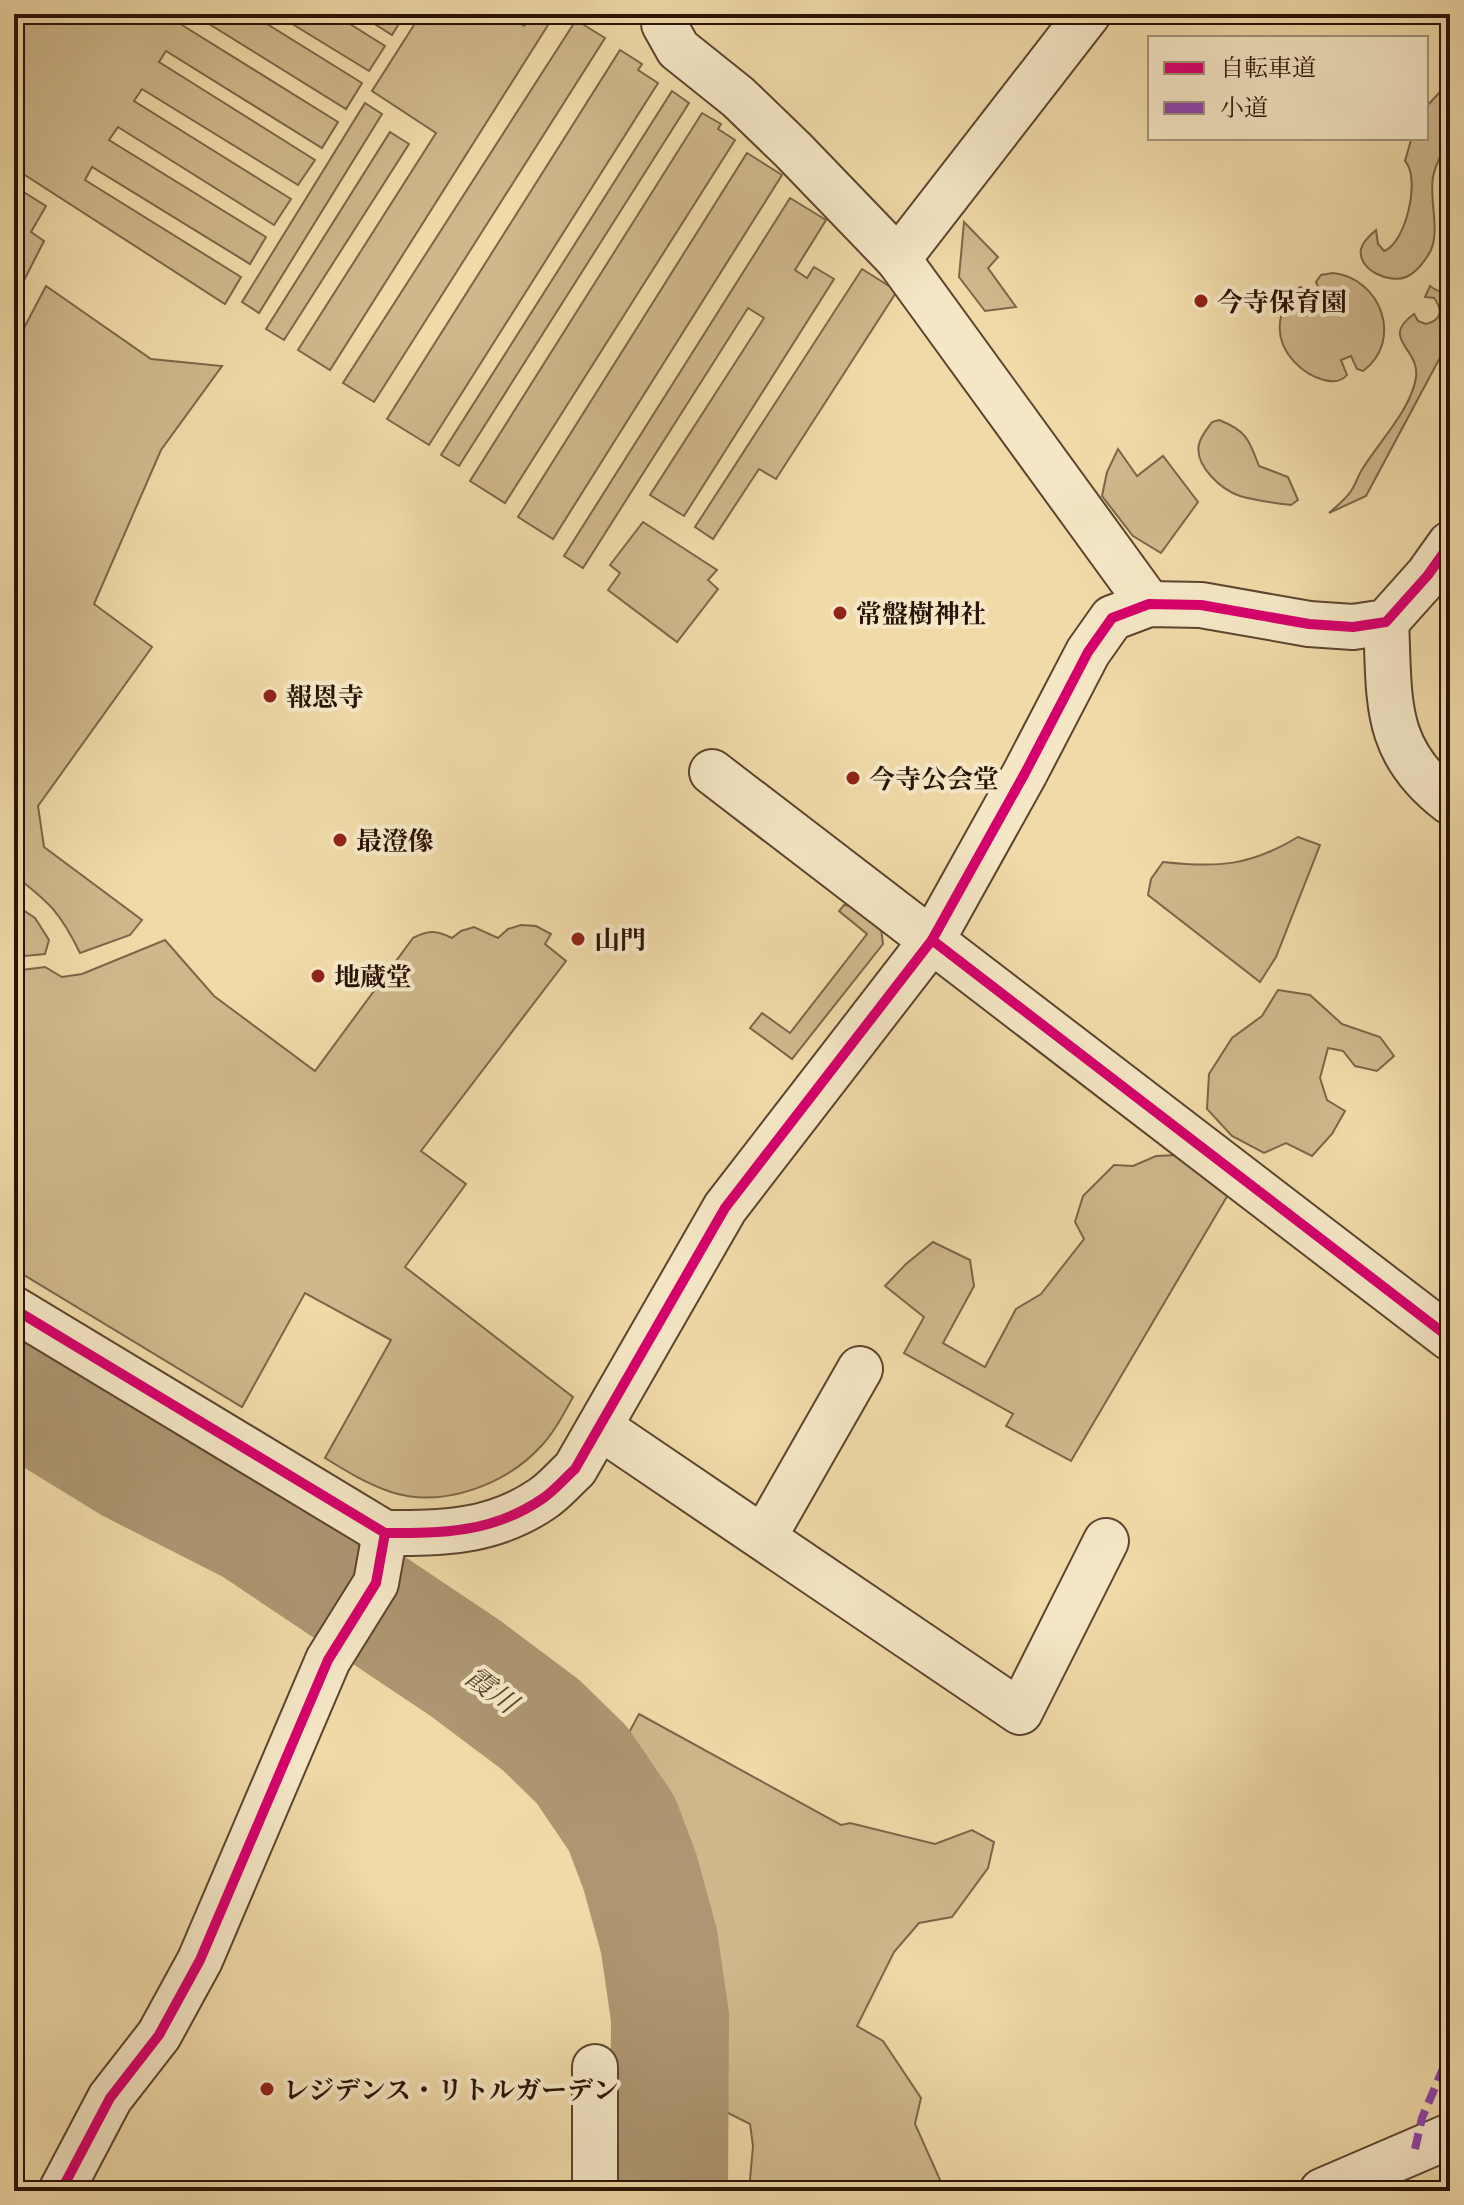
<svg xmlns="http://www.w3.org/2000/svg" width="1464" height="2205" viewBox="0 0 1464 2205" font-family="'Gentium Book Plus','Noto Serif JP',serif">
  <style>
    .green { fill: #cfb88c; stroke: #7d6548; stroke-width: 2 }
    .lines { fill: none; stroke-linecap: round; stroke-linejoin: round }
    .river { stroke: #ad9671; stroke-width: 118 }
    .minor-casing { stroke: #5c442e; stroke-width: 48 }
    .minor { stroke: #f5e7c6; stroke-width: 44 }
    .quiet { stroke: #8e44ad; stroke-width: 8; stroke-dasharray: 16 8; stroke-linecap: butt }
    .cycleway-casing { stroke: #f5e7c6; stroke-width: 15 }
    .cycleway { stroke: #d6006c; stroke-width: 10 }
    .poi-dot { fill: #8f2418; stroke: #f5e7c6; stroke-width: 3 }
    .labels { text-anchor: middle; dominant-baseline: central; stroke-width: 8; stroke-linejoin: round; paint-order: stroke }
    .poi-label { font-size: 26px; font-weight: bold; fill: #2b1205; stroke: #f5e7c6; text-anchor: start }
    .water-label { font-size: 28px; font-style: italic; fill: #5f4730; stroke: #f5e7c6 }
  </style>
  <rect width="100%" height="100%" fill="#f0daa8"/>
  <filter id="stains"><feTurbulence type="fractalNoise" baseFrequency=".0025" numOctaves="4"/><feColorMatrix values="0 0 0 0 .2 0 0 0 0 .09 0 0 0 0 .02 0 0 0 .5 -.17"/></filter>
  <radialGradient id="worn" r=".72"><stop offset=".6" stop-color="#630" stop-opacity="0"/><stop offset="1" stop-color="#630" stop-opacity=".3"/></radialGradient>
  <!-- green -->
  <g class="green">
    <polygon points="14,14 188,14 182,25 338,122 322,148 166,51 159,62 315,160 298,185 142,89 134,101 291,199 274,225 118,127 109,140 266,237 250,264 92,167 85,180 241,277 225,304 14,168"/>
    <polygon points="193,14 251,14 362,83 346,109"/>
    <polygon points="276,14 334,14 385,46 369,71"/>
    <polygon points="359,14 405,14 392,35"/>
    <polygon points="421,14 505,14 524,26 533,14 555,14 330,370 298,350 436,133 372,91"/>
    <polygon points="576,20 605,38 374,402 343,383"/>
    <polygon points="620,50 642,64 638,70 658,83 429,445 387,419"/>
    <path d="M1450,81C1450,97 1454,122 1449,137C1444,151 1436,161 1433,177C1429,200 1440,228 1431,250C1426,260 1416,273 1406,277C1390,284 1357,270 1361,249C1363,241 1370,235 1376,230L1378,244L1384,251C1406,243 1421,178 1405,161L1411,140L1426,138V107Z"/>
    <polygon points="672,91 689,103 459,466 441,455"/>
    <polygon points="365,103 382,114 259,313 242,302"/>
    <polygon points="702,113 721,124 718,129 735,140 505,503 470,481"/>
    <polygon points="390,132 409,144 284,340 266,329"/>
    <polygon points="747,153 782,175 553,539 518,517"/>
    <polygon points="14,186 46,206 31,232 44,241 14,300"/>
    <polygon points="790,198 826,220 795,270 807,278 814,267 834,279 684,516 650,495 764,318 748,308 583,568 564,556"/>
    <polygon points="964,222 998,257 988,268 1016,307 985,311 959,277"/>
    <polygon points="862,269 897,291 776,479 759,469 713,539 695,527"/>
    <path d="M1333,273C1381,278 1404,341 1363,371L1357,369L1351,356L1341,360L1347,375C1327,400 1241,343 1300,287L1306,288L1313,301L1322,297L1316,282L1321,275Z"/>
    <path d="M46,286L151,359L222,366L161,450L94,604L152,647L38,806L44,847L142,920L130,935L80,953C60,912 50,903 14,875V347Z"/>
    <path d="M1430,286C1437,291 1443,294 1450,289V339L1366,496L1329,513C1337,506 1346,499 1351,491C1356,484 1358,475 1363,468C1379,442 1412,408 1416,377C1420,348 1379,339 1414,314L1418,321L1426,324C1442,320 1443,310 1434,298L1425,297Z"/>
    <path d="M1219,420C1247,431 1249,440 1259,466L1288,477L1298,500L1291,505C1275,503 1257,501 1240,496C1222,490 1194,466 1199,444C1201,436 1207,429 1212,422Z"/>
    <polygon points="1118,449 1137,476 1163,456 1198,502 1161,553 1133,536 1102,496 1107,472"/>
    <polygon points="643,522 717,570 708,580 718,589 677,642 608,590 620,573 610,565"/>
    <path d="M1298,837L1320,845L1276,957L1260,982L1148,895L1151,879L1163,862C1218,868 1250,866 1298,837Z"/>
    <polygon points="14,904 35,918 49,940 45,954 14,957"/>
    <polygon points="844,905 856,907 881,928 883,944 792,1059 750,1028 762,1013 790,1033 867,934 839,911"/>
    <path d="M521,925L536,926L551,934L545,944L566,961L421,1151L466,1184L405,1267L573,1397C564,1413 556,1430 543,1444C508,1484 443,1509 391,1492C367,1484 346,1471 325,1458L391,1340L305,1293L242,1407L14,1269V971L45,967L62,977L82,974L165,940L214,996L315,1071L413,938C428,930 436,930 452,938L461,931L474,927L498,938L508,929Z"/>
    <polygon points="1278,990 1310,995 1342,1024 1380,1037 1394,1056 1377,1071 1355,1066 1343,1051 1328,1048 1320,1078 1327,1100 1345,1111 1332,1134 1312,1156 1286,1143 1264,1153 1232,1136 1207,1109 1209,1074 1232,1038 1262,1016"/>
    <polygon points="1177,1155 1229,1193 1071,1461 1006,1426 1013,1414 904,1353 924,1317 885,1286 906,1264 933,1242 970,1260 974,1286 943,1343 985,1367 1016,1309 1041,1294 1084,1239 1075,1222 1083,1196 1114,1165 1133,1166 1156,1156"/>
    <polygon points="639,1714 841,1825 850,1823 935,1844 972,1830 994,1842 988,1868 952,1917 919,1923 894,1952 857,2026 883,2041 921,2098 915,2124 945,2191 749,2191 753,2146 750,2124 728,2113 705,2068 709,1982 656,1863 654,1823 657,1818 619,1751"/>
  </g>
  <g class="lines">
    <!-- river -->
    <polyline class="river" points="14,1392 131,1464 253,1526 465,1668 541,1725 582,1765 622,1824 640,1872 659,1941 670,2017 669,2191"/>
    <!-- minor casing -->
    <g class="minor-casing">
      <g id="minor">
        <polyline points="664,14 664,24 678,49 738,97 793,150 898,259 1149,604"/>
        <polyline points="898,259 1088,14"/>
        <path d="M1386,622C1390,700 1382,750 1450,802"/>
        <polyline points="712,772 1450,1338"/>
        <path d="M14,1309L385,1533C443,1533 492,1533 542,1499C554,1491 564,1479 575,1469L725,1208L932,940L1025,773L1088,652L1112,618L1149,604L1201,605L1309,624L1353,627L1386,622L1428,575L1450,544"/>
        <polyline points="601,1428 1020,1712 1106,1541"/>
        <polyline points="764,1537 860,1369"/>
        <polyline points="61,2191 110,2098 159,2035 200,1960 328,1660 376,1583 385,1533"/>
        <polyline points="595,2191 595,2067"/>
        <polyline points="1322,2191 1450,2136"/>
      </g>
    </g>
    <!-- minor -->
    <use href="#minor" class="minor"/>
    <!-- quiet -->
    <polyline class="quiet" points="1415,2149 1422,2118 1450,2052"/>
    <!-- cycleway casing -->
    <g class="cycleway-casing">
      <g id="cycleway">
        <polyline points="932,940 1450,1338"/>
        <path d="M14,1309L385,1533C443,1533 492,1533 542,1499C554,1491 564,1479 575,1469L725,1208L932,940L1025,773L1088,652L1112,618L1149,604L1201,605L1309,624L1353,627L1386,622L1428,575L1450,544"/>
        <polyline points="61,2191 110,2098 159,2035 200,1960 328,1660 376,1583 385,1533"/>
      </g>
    </g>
    <!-- cycleway -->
    <use href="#cycleway" class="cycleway"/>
  </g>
  <!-- markers -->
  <g class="poi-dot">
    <circle cx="1201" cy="301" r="8"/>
    <circle cx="840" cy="613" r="8"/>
    <circle cx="270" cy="696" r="8"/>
    <circle cx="853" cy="778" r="8"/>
    <circle cx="340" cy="840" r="8"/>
    <circle cx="578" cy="939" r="8"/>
    <circle cx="318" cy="976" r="8"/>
    <circle cx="267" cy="2089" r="8"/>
  </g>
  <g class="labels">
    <!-- poi labels -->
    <g class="poi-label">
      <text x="1217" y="301">今寺保育園</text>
      <text x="856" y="613">常盤樹神社</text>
      <text x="286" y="696">報恩寺</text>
      <text x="869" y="778">今寺公会堂</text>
      <text x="356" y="840">最澄像</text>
      <text x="594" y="939">山門</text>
      <text x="334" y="976">地蔵堂</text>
      <text x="283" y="2089">レジデンス・リトルガーデン</text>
    </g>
    <!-- water labels -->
    <g class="water-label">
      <text transform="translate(492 1689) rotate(37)">霞川</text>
    </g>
  </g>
  <!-- margin -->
  <rect width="1464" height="2205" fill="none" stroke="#f0daa8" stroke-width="48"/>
  <rect x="16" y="16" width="1432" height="2173" fill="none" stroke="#2b1205" stroke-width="4"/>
  <rect x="24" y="24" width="1416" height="2157" fill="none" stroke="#2b1205" stroke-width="2"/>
  <!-- legend -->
  <rect x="1148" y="36" width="280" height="104" fill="#f5e7c6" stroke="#a49279" stroke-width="2"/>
  <rect x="1164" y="62" width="40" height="12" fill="#d6006c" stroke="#a49279" stroke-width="2"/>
  <text x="1220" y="76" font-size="24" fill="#2b1205">自転車道</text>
  <rect x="1164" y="102" width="40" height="12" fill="#8e44ad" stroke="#a49279" stroke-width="2"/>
  <text x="1220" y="116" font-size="24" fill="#2b1205">小道</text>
  <rect width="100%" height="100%" filter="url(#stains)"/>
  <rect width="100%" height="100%" fill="url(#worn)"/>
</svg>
